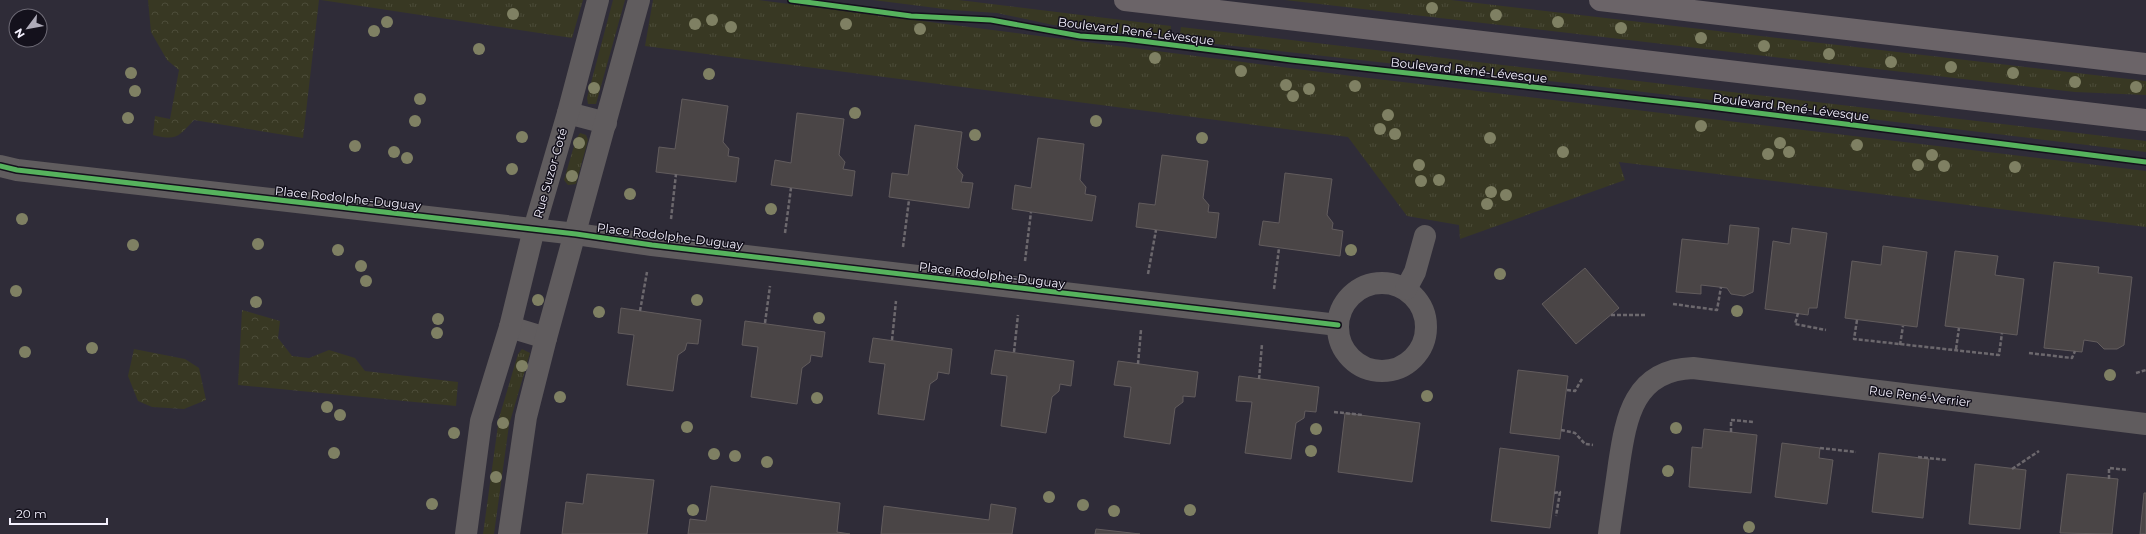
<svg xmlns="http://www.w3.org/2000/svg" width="2146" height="534" viewBox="0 0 2146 534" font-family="Montserrat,sans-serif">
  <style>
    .grass { fill: url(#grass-tufts) }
    .forest { fill: url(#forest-crowns) }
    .building { fill: #4a4546; stroke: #625c5d }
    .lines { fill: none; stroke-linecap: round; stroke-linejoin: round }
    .path { stroke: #6c686d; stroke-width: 2.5; stroke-dasharray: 4 2; stroke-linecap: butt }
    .minor { stroke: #605c5e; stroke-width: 22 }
    .major { stroke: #6b6468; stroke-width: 22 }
    .cycleway-casing { stroke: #14111c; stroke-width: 8 }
    .cycleway { stroke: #56b35d; stroke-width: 5 }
    .tree { fill: #7f8063 }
    .labels { text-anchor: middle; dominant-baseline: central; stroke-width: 3; stroke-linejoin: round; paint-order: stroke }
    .street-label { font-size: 12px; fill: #f4f1fe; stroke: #14111c }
  </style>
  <defs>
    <pattern id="grass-tufts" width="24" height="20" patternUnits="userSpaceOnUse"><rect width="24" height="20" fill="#383823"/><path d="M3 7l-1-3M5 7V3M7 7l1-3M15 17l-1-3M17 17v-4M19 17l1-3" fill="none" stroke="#4c4c39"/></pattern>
    <pattern id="forest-crowns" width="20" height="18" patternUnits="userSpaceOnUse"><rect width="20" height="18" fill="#383823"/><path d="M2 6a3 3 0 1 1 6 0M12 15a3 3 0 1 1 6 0" fill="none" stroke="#4c4c39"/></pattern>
  </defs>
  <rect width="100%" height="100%" fill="#2f2c38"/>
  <!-- grass -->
  <g class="grass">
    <polygon points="321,0 583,0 572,38"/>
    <polygon points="613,0 625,0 596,104 588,104 587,98"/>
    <polygon points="653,0 759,0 1352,76 2146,171 2146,227 1619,162 1625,180 1460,239 1459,225 1407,216 1348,137 645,46"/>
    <polygon points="873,0 959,0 1171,26 1170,39 1053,25 997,13 952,10"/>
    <polygon points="1285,0 1451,0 2146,81 2146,95 2075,92"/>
    <polygon points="1181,27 2146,141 2146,152 1585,85 1179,40"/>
    <polygon points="580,133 586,135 588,140 576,184 568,185 564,180 576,139"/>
    <polygon points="522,349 530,353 509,425 494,534 483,534 499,418 518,354"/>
  </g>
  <!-- forest -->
  <g class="forest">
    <path d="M148,0H319L303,138L194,120C178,137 177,141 153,135L155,116L170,119L179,70L167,60L151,32Z"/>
    <polygon points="242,310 280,321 278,338 292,356 309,358 329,350 355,358 365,371 458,382 456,406 238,385"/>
    <polygon points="134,349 185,359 199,368 206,400 184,409 152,407 138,401 128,376"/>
  </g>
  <!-- building -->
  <g class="building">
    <polygon points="682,99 728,106 723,142 729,149 728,156 739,158 736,182 656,172 659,147 675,149"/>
    <polygon points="797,113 844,119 839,155 845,162 843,169 855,171 852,196 771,185 775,160 791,163"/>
    <polygon points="915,125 962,132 957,168 963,175 961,182 973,183 969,208 889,197 892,173 908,175"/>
    <polygon points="1038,138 1084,144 1080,180 1086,187 1085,194 1096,196 1092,221 1012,209 1015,185 1031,188"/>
    <polygon points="1162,155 1208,161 1203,198 1209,205 1208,212 1219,213 1216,238 1136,227 1139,203 1155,205"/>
    <polygon points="1285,173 1332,179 1327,215 1333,223 1332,229 1343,231 1340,256 1259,245 1263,221 1279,223"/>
    <polygon points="1730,225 1759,228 1753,292 1744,296 1731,294 1727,288 1701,285 1701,294 1676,292 1682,239 1728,244"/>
    <polygon points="1792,228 1827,233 1817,308 1809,308 1808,315 1765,309 1773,241 1790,244"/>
    <polygon points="1883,246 1927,252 1917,327 1845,318 1852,261 1881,265"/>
    <polygon points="1955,251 1998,256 1995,275 2024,279 2017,335 1945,326"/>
    <polygon points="2054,262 2099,267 2098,273 2132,277 2124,345 2117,349 2104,349 2097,342 2084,340 2082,352 2044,348"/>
    <polygon points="1585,268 1619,308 1576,344 1542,304"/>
    <polygon points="621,308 701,320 698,344 687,343 685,350 678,355 673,391 627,385 634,335 618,333"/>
    <polygon points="745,321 825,332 822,357 811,355 810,362 802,368 797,404 751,397 758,347 742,345"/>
    <polygon points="873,338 952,349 949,374 938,372 937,379 930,384 924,420 878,414 885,364 869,362"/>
    <polygon points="995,350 1074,361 1071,386 1060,384 1059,391 1052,397 1046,433 1001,426 1007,376 991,374"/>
    <polygon points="1118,361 1198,372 1195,397 1183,396 1183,402 1175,408 1170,444 1124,437 1131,387 1114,385"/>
    <polygon points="1518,370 1568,376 1560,439 1510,433"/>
    <polygon points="1239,376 1319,387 1316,412 1305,411 1304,418 1296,423 1291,459 1245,453 1252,402 1236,401"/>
    <polygon points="1345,413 1420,423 1412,482 1338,472"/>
    <polygon points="1704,429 1757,435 1751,493 1689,487 1692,447 1702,448"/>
    <polygon points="1782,443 1820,448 1819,458 1833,460 1827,504 1775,497"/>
    <polygon points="1500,448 1559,456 1550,528 1491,521"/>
    <polygon points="1879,453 1929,459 1923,518 1872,512"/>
    <polygon points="1975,464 2026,470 2020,529 1969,524"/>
    <polygon points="587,474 654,480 647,534 562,534 566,502 583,504"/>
    <polygon points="2067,474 2118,479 2112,534 2060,533"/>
    <polygon points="711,486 840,503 837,532 850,534 688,534 690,519 706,521"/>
    <polygon points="2144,493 2146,493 2146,534 2140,534"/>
    <polygon points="991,504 1016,508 1012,534 881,534 884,506 989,520"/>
    <polygon points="1096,529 1140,534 1095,534"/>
  </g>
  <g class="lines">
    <!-- path -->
    <g class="path">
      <polyline points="1174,46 1175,34"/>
      <polyline points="671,219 676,174"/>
      <polyline points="785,233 791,188"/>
      <polyline points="903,247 909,200"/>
      <polyline points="1025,261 1031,212"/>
      <polyline points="1148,274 1156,230"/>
      <polyline points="1274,289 1279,248"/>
      <polyline points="1673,304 1717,310 1721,287"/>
      <polyline points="640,311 647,272"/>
      <polyline points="1798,313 1795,324 1826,330"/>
      <polyline points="1611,315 1647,315"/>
      <polyline points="1857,320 1854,339 1999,355 2002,333"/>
      <polyline points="765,323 770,286"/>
      <polyline points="892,340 896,301"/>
      <polyline points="1900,345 1903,326"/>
      <polyline points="1956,349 1959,328"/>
      <polyline points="1014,352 1018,315"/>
      <polyline points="2029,353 2072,358 2075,351"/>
      <polyline points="1138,364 1141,330"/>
      <polyline points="2136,373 2146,370"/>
      <polyline points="1259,379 1262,344"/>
      <polyline points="1567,390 1575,391 1582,379"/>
      <polyline points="1334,412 1363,415"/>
      <polyline points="1561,430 1575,433 1585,444 1593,445"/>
      <polyline points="1731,432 1731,420 1754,422"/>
      <polyline points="1820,448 1856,452"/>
      <polyline points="1918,457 1947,460"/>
      <polyline points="2012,469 2039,451"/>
      <polyline points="2109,479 2109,468 2128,470"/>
      <polyline points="1554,493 1560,492 1556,516"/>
    </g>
    <!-- minor -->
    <g class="minor">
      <polyline points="568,113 606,123"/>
      <polyline points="0,166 17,170 576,234 652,245 1338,325"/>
      <circle cx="1382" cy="327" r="44"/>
      <polyline points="1406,289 1415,272 1425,236"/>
      <polyline points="510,327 546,338"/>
      <polyline points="466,534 481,421 510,327 534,229 568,113 598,0"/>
      <polyline points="509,534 526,417 546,338 639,0"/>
      <path d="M1609,534C1612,511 1616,487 1619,464C1626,417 1634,370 1693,368L2146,424"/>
    </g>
    <!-- major -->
    <g class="major">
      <polyline points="1125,0 2146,120"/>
      <polyline points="1600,0 2146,64"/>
    </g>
    <!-- cycleway casing -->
    <g class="cycleway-casing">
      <g id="cycleway">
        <polyline points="791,0 911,16 991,20 1080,36 1125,39 1291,60 1702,106 2146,162"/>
        <polyline points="0,166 17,170 576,234 652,245 1338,325"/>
      </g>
    </g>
    <!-- cycleway -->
    <use href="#cycleway" class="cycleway"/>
  </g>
  <!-- trees -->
  <g class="tree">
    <circle cx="1432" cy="8" r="6"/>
    <circle cx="513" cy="14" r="6"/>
    <circle cx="1496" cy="15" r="6"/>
    <circle cx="712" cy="20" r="6"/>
    <circle cx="387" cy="22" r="6"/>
    <circle cx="1558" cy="22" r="6"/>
    <circle cx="695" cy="24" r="6"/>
    <circle cx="846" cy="24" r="6"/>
    <circle cx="731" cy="27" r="6"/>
    <circle cx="1621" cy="28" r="6"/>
    <circle cx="920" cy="29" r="6"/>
    <circle cx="374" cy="31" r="6"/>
    <circle cx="1701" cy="38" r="6"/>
    <circle cx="1764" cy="46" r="6"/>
    <circle cx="479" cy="49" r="6"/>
    <circle cx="1829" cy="54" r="6"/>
    <circle cx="1155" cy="58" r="6"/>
    <circle cx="1891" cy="62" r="6"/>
    <circle cx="1951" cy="67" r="6"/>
    <circle cx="1241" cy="71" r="6"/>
    <circle cx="131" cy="73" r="6"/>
    <circle cx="2013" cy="73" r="6"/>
    <circle cx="709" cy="74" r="6"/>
    <circle cx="2075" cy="82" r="6"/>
    <circle cx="1286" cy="85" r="6"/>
    <circle cx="1355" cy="86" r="6"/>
    <circle cx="2136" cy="87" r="6"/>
    <circle cx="594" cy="88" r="6"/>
    <circle cx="1309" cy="89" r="6"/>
    <circle cx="135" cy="91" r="6"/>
    <circle cx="1293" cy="96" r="6"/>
    <circle cx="420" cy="99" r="6"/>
    <circle cx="855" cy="113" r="6"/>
    <circle cx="1388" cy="115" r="6"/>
    <circle cx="128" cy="118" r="6"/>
    <circle cx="415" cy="121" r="6"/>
    <circle cx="1096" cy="121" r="6"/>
    <circle cx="1701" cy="126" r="6"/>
    <circle cx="1380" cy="129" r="6"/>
    <circle cx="1395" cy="134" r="6"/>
    <circle cx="975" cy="135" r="6"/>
    <circle cx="522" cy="137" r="6"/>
    <circle cx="1202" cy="138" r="6"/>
    <circle cx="1490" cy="138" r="6"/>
    <circle cx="579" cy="143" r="6"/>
    <circle cx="1780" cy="143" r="6"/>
    <circle cx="1857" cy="145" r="6"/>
    <circle cx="355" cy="146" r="6"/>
    <circle cx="394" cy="152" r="6"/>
    <circle cx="1563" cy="152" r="6"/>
    <circle cx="1789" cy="152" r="6"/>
    <circle cx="1768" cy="154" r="6"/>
    <circle cx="1932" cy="155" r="6"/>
    <circle cx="407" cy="158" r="6"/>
    <circle cx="1419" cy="165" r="6"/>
    <circle cx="1918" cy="165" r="6"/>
    <circle cx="1944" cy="166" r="6"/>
    <circle cx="2015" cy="167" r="6"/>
    <circle cx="512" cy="169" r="6"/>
    <circle cx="572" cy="176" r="6"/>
    <circle cx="1439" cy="180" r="6"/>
    <circle cx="1421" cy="181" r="6"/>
    <circle cx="1491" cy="192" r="6"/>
    <circle cx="630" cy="194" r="6"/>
    <circle cx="1506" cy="195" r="6"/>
    <circle cx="1487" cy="204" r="6"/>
    <circle cx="771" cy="209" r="6"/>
    <circle cx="22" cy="219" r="6"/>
    <circle cx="258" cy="244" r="6"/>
    <circle cx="133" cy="245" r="6"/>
    <circle cx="338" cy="250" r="6"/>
    <circle cx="1351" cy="250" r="6"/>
    <circle cx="361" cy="266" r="6"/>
    <circle cx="1500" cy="274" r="6"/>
    <circle cx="366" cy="281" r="6"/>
    <circle cx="16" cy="291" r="6"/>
    <circle cx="538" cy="300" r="6"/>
    <circle cx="697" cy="300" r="6"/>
    <circle cx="256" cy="302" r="6"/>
    <circle cx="1737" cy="311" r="6"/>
    <circle cx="599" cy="312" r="6"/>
    <circle cx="819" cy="318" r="6"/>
    <circle cx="438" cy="319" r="6"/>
    <circle cx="437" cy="333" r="6"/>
    <circle cx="92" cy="348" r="6"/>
    <circle cx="25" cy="352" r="6"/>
    <circle cx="522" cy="366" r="6"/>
    <circle cx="2110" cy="375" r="6"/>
    <circle cx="1427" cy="396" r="6"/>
    <circle cx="560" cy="397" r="6"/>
    <circle cx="817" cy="398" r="6"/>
    <circle cx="327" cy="407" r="6"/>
    <circle cx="340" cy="415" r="6"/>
    <circle cx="503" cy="423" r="6"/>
    <circle cx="687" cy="427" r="6"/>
    <circle cx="1676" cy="428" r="6"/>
    <circle cx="1316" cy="429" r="6"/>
    <circle cx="454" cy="433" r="6"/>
    <circle cx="1311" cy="451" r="6"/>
    <circle cx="334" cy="453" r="6"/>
    <circle cx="714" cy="454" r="6"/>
    <circle cx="735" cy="456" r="6"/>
    <circle cx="767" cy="462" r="6"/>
    <circle cx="1668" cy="471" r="6"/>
    <circle cx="496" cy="477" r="6"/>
    <circle cx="1049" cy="497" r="6"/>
    <circle cx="432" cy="504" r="6"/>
    <circle cx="1083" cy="505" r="6"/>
    <circle cx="693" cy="510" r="6"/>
    <circle cx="1190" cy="510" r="6"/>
    <circle cx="1114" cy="511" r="6"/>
    <circle cx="1749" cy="527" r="6"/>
  </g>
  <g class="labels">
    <!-- street labels -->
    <g class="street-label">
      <text transform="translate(1136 31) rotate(7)">Boulevard René-Lévesque</text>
      <text transform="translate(1469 70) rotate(6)">Boulevard René-Lévesque</text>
      <text transform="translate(1791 107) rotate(7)">Boulevard René-Lévesque</text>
      <text transform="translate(550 173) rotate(-74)">Rue Suzor-Coté</text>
      <text transform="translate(348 198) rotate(6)">Place Rodolphe-Duguay</text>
      <text transform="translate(670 236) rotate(7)">Place Rodolphe-Duguay</text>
      <text transform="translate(992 275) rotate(7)">Place Rodolphe-Duguay</text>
      <text transform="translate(1920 396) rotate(7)">Rue René-Verrier</text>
    </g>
  </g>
  <!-- north arrow -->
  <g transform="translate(28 28) rotate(238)"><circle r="19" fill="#14111c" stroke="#6e6b76"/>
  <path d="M0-3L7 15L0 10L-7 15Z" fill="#afacb9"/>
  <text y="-6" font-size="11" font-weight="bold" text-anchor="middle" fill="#f4f1fe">N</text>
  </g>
  <!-- scale -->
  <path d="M10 518v6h97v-6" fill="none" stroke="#f4f1fe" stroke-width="2"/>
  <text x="16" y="518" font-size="12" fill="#f4f1fe" stroke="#14111c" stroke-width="3" paint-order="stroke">20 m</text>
</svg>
